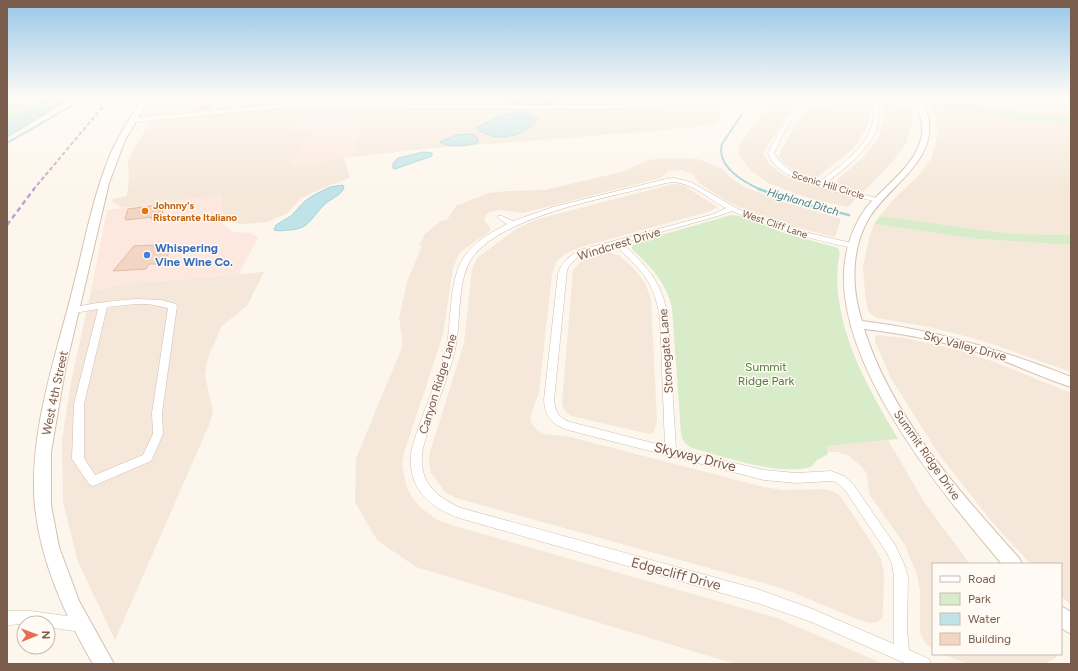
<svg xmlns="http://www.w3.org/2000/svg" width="1078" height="671" viewBox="0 0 1078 671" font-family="Figtree,sans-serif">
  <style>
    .residential { fill: #f5e8da }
    .commercial { fill: #fde8e0 }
    .green { fill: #d8ecc9 }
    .water { fill: #bfe3e8; stroke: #a5d3da }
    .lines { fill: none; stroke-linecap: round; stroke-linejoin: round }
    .stream-far1 { stroke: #a5d3da; stroke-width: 2 }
    .stream { stroke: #a5d3da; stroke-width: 2.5 }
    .building { fill: #f3d5c3; stroke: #e6bba3 }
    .street-casing { stroke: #d1beb0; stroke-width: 1 }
    .secondary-casing { stroke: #d6c0b0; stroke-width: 2 }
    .street { fill: #fff; fill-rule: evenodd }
    .secondary { fill: #fff; fill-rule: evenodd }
    .rail-far1 { stroke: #b9a8c9; stroke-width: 2; stroke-dasharray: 4 2.5; stroke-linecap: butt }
    .rail { stroke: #b9a8c9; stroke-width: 2.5; stroke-dasharray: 5 3.5; stroke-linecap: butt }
    .food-dot { fill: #e8710a; stroke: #fffaf3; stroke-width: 1.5 }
    .shop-dot { fill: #3f7fe0; stroke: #fffaf3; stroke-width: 1.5 }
    .labels { text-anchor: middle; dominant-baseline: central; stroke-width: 3; stroke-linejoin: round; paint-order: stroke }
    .far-street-label { font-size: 10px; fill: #7a5c4d; stroke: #fffaf3 }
    .far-food-label { font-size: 10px; font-weight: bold; fill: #c56008; stroke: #fffaf3; text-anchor: start }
    .far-water-label { font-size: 11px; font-style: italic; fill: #437c86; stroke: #fffaf3 }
    .street-label { font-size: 12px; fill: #7a5c4d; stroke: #fffaf3 }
    .shop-label { font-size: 12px; font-weight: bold; fill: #366cbe; stroke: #fffaf3; text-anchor: start }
    .park-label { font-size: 12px; fill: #537a41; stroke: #fffaf3 }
    .near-street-label { font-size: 14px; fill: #7a5c4d; stroke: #fffaf3 }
  </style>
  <rect width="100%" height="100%" fill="#fdf6ec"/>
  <!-- residential -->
  <g class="residential">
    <polygon points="371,97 725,97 720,119 715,123 703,126 654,131 412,150 352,157"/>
    <polygon points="862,97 808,101 795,105 773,137 763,153 770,165 782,174 800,182 856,198 848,207 811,199 768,183 751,171 739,155 738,147 773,98"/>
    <polygon points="1005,97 1030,97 1040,102 1071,106 1071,117 1020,112"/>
    <polygon points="847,103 861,103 869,106 870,115 867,127 853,149 816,178 801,174 783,163 779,156 781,150 806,109 816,106"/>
    <polygon points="883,105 910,108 912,124 906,144 893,161 863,192 839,185 837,180 864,157 879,137 883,123"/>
    <polygon points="273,109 301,109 288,131 310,132 292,164 344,158 350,178 322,188 300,199 288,213 267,222 244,224 222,222 222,195 122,208 112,202 113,199 127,196 129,176 128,161 135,146 152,120"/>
    <polygon points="931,109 979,111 1014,120 1071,124 1071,235 1012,234 880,216 894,199 917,177 931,159 938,134 936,118"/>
    <polygon points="664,158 698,159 723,169 731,178 745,187 777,200 841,219 835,237 791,226 750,212 727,201 699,183 693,174 681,170 669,171 661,178 523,213 500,210 489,212 486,215 484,220 490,228 490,231 462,251 458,256 453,268 443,335 404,453 402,463 406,485 412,497 421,508 436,519 451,525 777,618 884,664 735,664 416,567 377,540 355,502 356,458 403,345 399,318 407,282 422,246 419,245 425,234 441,221 447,220 456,206 489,193 507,191 545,190 625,171 648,160"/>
    <polygon points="673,184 683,185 717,207 711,211 578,248 565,254 556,262 552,274 539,392 530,417 531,423 537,430 544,434 570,437 764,487 783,490 824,489 835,492 841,497 866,534 881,559 884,572 883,609 882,618 877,622 869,623 859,620 792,592 767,584 456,498 445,492 431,473 429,463 430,452 464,343 472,269 477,258 518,228 538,219"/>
    <polygon points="874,224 978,239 1071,245 1071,372 983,341 934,328 877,318 871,314 868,311 865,294 863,268 869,238"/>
    <polygon points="609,252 620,256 636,271 645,283 651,299 657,421 654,432 649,434 571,416 564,410 562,403 573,270 581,261"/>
    <polygon points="264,272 247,306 222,326 208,357 205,375 213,412 209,425 115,640 78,562 63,502 62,440 71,382 91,291 122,284"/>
    <polygon points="878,335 905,338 955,349 992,361 1071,393 1071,605 1061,596 1061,564 1031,564 991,521 938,453 892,380 875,342 875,337"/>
    <polygon points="888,440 924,502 970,564 933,564 933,650 924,641 920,632 920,591 917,575 905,545 869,494 867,474 862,467 849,456 838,452 828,452 827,446"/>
    <polygon points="942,654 1055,654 1057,657 1045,664 968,664"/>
  </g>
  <!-- commercial -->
  <g class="commercial">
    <polygon points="160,97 371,97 352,157 292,164 310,132 288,131 302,106 142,119"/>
    <polygon points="933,97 1005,97 1020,112 1016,112"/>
    <polygon points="222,195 222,223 233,232 251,233 258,237 239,274 122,284 91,291 107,210"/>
  </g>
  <!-- green -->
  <g class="green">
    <polygon points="7,97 53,97 7,122"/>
    <polygon points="924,97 933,97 1016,112 1071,117 1071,124 1014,120 979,111 931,109"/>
    <path d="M731,215L740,216L781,232L838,248C841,253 839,257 838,263C836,281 838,300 842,317C852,361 876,401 898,439L827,446L828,454L817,460L811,467C777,476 726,457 692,448C685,444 682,441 681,433L672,308C666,282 651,267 632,249V246L637,242Z"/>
    <polygon points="880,216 1012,234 1071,235 1071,245 978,239 874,224"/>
  </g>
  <!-- water -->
  <g class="water">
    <polygon points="53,97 73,97 7,137 7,122"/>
    <polygon points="535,97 564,97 565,98 555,103 551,104 510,105 506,103 515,100"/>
    <path d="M521,110L538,119C526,137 493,144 476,128L502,115L516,113Z"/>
    <path d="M467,134L475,135L478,140L477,143C469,146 447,148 440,142L456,135Z"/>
    <polygon points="423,152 432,153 432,156 395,169 393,168 393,163 398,158"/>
    <path d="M343,185L344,187C342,195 332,198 326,203C311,217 310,230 287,230C282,231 278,231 274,230L276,225L291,216L305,201L314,195L330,187Z"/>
  </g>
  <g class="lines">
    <!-- stream-far1 -->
    <g class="stream-far1">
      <path d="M742,114L722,144C716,167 744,182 761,190"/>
      <polyline points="7,143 68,108 83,97"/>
    </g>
    <!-- stream -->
    <polyline class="stream" points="759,189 795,202 849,215"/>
  </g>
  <!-- building -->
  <g class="building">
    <polygon points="213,98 210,108 200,109 204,99"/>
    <polygon points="165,204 161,218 151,219 152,217 126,220 126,219 125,219 128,209"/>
    <polygon points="155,245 154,248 173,247 162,264 149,264 146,269 113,271 134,246"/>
  </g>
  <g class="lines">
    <!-- street casing -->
    <g class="street-casing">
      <g id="street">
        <polygon points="681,97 689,97 663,107 604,109 282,108 134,122 131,120 134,118 282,104 604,105 662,103"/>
        <path d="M869,97H873L874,100L920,104L923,106L920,108L876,103C890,136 847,167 825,184L880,199V201L878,202C850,195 793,185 774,164C771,161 770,156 768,153C775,140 787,114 798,106C815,95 850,98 869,100ZM822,102L871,103C884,136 842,165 819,182C801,176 783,170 774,153C781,139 789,119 801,109C807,104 815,103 822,102Z"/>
        <polygon points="1041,97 1050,97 1071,102 1071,106"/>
        <path d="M674,178L691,182L738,209L770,222L804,232L856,244L857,246L853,248C812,239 770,229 732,211L718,216L622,243C648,268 662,281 668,318L676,449L764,470L796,473L831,471L844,476L853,484L895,545L904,564L908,577L907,631L909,650L929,659L931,664H907L809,621L757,603L459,518C427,507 405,484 412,448C421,416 436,385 445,353C453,324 447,283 464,257C474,242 492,232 507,224L498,218V216H502L513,221L553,207L666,179ZM674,182C694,184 709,199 726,208L714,214L580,250C569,256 562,262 558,274L544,400C545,417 553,425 568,430L764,480L796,483L831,481L836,482L845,490L887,553L892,564L894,577V644L810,608L757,589L461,508C434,496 417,480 423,448C431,415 447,384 455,350C461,323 457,292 467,267C488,216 617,196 666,183ZM615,245C641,270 654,281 660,318L665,446L570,422C559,418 555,412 554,400L567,270C575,252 599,250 615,245Z"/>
        <path d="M136,299L161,300L176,304L177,306L162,413L163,434L151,461L93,486L89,484L72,459L74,404L98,309L74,313L70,310C76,304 124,300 136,299ZM136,304H148L168,308L152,413L153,434L143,455L95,475L84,458V404L107,307Z"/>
        <polygon points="7,611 30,611 81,618 86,620 88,625 86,630 81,632 48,627 48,623 7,625"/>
      </g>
    </g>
    <!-- secondary casing -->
    <g class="secondary-casing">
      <g id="secondary">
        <path d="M144,97H151L125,140L109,183L65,370L51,452V505L59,547L79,601L114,664H93C65,615 41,563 35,507C28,435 56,356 73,288C84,245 92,201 108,160C117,137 131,117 144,97Z"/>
        <path d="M912,97H919C921,103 926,110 928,117C938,161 889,185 869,218C851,248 851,288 862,321C935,330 1003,350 1071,377V387C1045,379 1019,366 993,357C951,343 908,334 864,329C892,417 958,490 1019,558L1022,564H1002C941,492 827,355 846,255C849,238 856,222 866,208C884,186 920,163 922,132C923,119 917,108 912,97Z"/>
        <polygon points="1061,606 1071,612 1071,634 1061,628"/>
      </g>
    </g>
    <!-- street -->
    <use href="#street" class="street"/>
    <!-- secondary -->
    <use href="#secondary" class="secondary"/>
    <!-- rail-far1 -->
    <polyline class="rail-far1" points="33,190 111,97"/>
    <!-- rail -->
    <polyline class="rail" points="7,225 34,189"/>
  </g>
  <!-- sky -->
  <linearGradient id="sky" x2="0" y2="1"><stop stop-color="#97c7e8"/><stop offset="0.51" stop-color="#fefbf6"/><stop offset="1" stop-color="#fefbf6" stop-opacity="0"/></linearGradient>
  <rect width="1078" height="191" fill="url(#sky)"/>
  <!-- markers -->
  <circle class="food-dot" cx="145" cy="211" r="4"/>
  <circle class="shop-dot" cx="147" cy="255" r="4"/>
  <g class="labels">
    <!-- far-street labels -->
    <g class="far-street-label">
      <text transform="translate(828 185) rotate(17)">Scenic Hill Circle</text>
      <text transform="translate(775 224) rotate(19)">West Cliff Lane</text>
    </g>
    <!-- far-food labels -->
    <g class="far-food-label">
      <text x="153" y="205">Johnny's<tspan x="153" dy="12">Ristorante Italiano</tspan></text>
    </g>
    <!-- far-water labels -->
    <g class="far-water-label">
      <text transform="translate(803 202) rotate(16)">Highland Ditch</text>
    </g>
    <!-- street labels -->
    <g class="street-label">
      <text transform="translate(619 244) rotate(-17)">Windcrest Drive</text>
      <text transform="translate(965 346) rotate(15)">Sky Valley Drive</text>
      <text transform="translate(666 351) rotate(-94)">Stonegate Lane</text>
      <text transform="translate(438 384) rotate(-73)">Canyon Ridge Lane</text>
      <text transform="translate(55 393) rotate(-78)">West 4th Street</text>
      <text transform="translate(927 455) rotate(55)">Summit Ridge Drive</text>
    </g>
    <!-- shop labels -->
    <g class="shop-label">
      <text x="155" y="248">Whispering<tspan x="155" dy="14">Vine Wine Co.</tspan></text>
    </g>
    <!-- park labels -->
    <g class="park-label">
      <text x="766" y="367">Summit<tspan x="766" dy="14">Ridge Park</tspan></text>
    </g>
    <!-- near-street labels -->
    <g class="near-street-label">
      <text transform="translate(695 457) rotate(14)">Skyway Drive</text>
      <text transform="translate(676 574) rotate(15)">Edgecliff Drive</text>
    </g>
  </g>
  <!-- border -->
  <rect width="1078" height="671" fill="none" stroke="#7a5c4d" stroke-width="16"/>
  <!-- legend -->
  <rect x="932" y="563" width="130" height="92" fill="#fffaf3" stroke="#cabbb1"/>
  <rect x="940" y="576" width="20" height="6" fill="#ffffff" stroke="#cabbb1"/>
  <text x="968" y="583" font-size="12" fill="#7a5c4d">Road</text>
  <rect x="940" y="593" width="20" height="12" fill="#d8ecc9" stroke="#cabbb1"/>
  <text x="968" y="603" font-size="12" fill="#7a5c4d">Park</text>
  <rect x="940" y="613" width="20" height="12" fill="#bfe3e8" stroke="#cabbb1"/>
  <text x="968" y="623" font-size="12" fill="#7a5c4d">Water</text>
  <rect x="940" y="633" width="20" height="12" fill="#f3d5c3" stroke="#cabbb1"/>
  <text x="968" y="643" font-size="12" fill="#7a5c4d">Building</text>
  <!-- north arrow -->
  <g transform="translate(36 635) rotate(89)"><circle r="19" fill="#fffaf3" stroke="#cabbb1"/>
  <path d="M0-3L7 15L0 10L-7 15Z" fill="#e76f51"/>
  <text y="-6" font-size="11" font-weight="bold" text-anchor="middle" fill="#7a5c4d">N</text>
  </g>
</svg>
